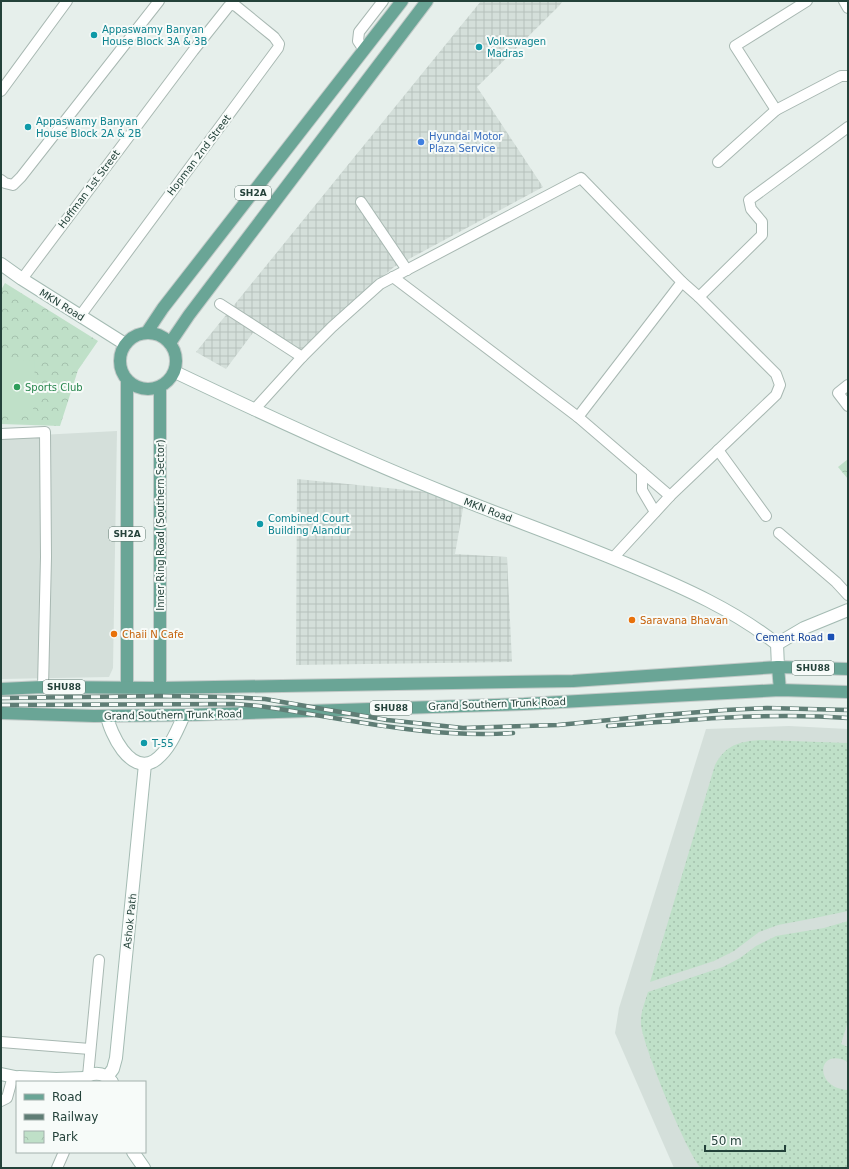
<svg xmlns="http://www.w3.org/2000/svg" width="849" height="1169" viewBox="0 0 849 1169" font-family="'DejaVu Sans',sans-serif">
  <style>
    .built { fill: #d4dfda }
    .industrial { fill: url(#industrial-grid) }
    .grass { fill: url(#grass-dots) }
    .park { fill: url(#park-crowns) }
    .pitch { fill: #bfe0c8 }
    .lines { fill: none; stroke-linecap: round; stroke-linejoin: round }
    .street-casing { stroke: #a8b8b2; stroke-width: 12 }
    .secondary-casing { stroke: #a4bbb3; stroke-width: 14 }
    .primary-casing { stroke: #c2cac8; stroke-width: 14 }
    .street { stroke: #fff; stroke-width: 10 }
    .secondary { stroke: #fff; stroke-width: 12 }
    .primary { stroke: #6aa596; stroke-width: 12 }
    .rail-casing { stroke: #5f7d75; stroke-width: 4.5 }
    .rail { stroke: #f7fbf9; stroke-width: 3; stroke-dasharray: 9; stroke-linecap: butt }
    .culture-dot { fill: #0f9aa8; stroke: #f7fbf9; stroke-width: 1.5 }
    .shop-dot { fill: #3f7fe0; stroke: #f7fbf9; stroke-width: 1.5 }
    .leisure-dot { fill: #2e9e5b; stroke: #f7fbf9; stroke-width: 1.5 }
    .food-dot { fill: #e8710a; stroke: #f7fbf9; stroke-width: 1.5 }
    .transit-dot { fill: #1a4fb4; stroke: #f7fbf9; stroke-width: 1.5 }
    .labels { text-anchor: middle; dominant-baseline: central; stroke-width: 4; stroke-linejoin: round; paint-order: stroke }
    .shield { fill: #f7fbf9; stroke: #637a73; stroke-width: 1 }
    .shield-label { font-size: 9px; font-weight: bold; fill: #24423a }
    .culture-label { font-size: 10px; fill: #0d838f; stroke: #f7fbf9; text-anchor: start }
    .shop-label { font-size: 10px; fill: #366cbe; stroke: #f7fbf9; text-anchor: start }
    .street-label { font-size: 10px; fill: #24423a; stroke: #f7fbf9 }
    .leisure-label { font-size: 10px; fill: #27864d; stroke: #f7fbf9; text-anchor: start }
    .food-label { font-size: 10px; fill: #c56008; stroke: #f7fbf9; text-anchor: start }
    .transit-label { font-size: 10px; fill: #164399; stroke: #f7fbf9; text-anchor: end }
  </style>
  <defs>
    <pattern id="industrial-grid" width="8" height="8" patternUnits="userSpaceOnUse"><rect width="8" height="8" fill="#d4dfda"/><path d="M0 4h8M4 0v8" fill="none" stroke="#b6c1bc"/></pattern>
    <pattern id="grass-dots" width="8" height="8" patternUnits="userSpaceOnUse"><rect width="8" height="8" fill="#bfe0c8"/><path d="M2 2h.1M6 6h.1" fill="none" stroke="#a4c1ad" stroke-width="1.8" stroke-linecap="round"/></pattern>
    <pattern id="park-crowns" width="20" height="18" patternUnits="userSpaceOnUse"><rect width="20" height="18" fill="#bfe0c8"/><path d="M2 6a3 3 0 1 1 6 0M12 15a3 3 0 1 1 6 0" fill="none" stroke="#a4c1ad"/></pattern>
  </defs>
  <rect width="100%" height="100%" fill="#e6efeb"/>
  <!-- built -->
  <g class="built">
    <polygon points="117,431 113,668 109,677 1,679 1,437"/>
    <polygon points="789,726 848,729 848,1168 674,1168 615,1033 619,1008 706,729"/>
  </g>
  <!-- industrial -->
  <g class="industrial">
    <polygon points="481,1 563,1 559,6 477,87 543,187 394,267 348,306 300,353 258,326 226,369 196,352"/>
    <polygon points="297,479 438,493 464,503 455,554 507,557 512,662 296,665"/>
  </g>
  <!-- grass -->
  <g class="grass">
    <path d="M759,740L848,743V911L815,918L778,925L759,932L734,951L714,961L650,982L715,765C726,745 738,742 759,740Z"/>
    <path d="M848,921V1021L841,1044L848,1047V1062C817,1046 813,1088 848,1090V1163L847,1164L848,1168H701C688,1156 642,1044 641,1024C640,1014 645,1002 648,992L723,967L740,958L756,946L776,936L824,928Z"/>
  </g>
  <!-- park -->
  <g class="park">
    <polygon points="5,283 98,341 78,370 60,426 1,424 1,290"/>
    <polygon points="848,459 848,479 838,467"/>
  </g>
  <!-- pitch -->
  <polygon class="pitch" points="1,359 35,361 33,414 1,413"/>
  <g class="lines">
    <!-- street casing -->
    <g class="street-casing">
      <g id="street">
        <polyline points="807,1 735,46 776,110 841,76 848,76"/>
        <polyline points="844,1 848,8"/>
        <polyline points="364,50 358,41 359,32 383,1"/>
        <polyline points="1,91 67,1"/>
        <polyline points="718,162 776,110"/>
        <polyline points="1,180 5,183 13,185 21,177 159,1"/>
        <polyline points="361,202 407,270"/>
        <polyline points="393,277 578,417 670,496"/>
        <polyline points="22,279 193,51 228,7 231,4 236,6 274,37 279,44 278,48 80,316"/>
        <polyline points="699,297 762,235 762,222 751,209 749,200 848,127"/>
        <polyline points="220,304 302,357"/>
        <polyline points="848,385 838,393 848,406"/>
        <polyline points="254,410 302,357 332,327 380,284 581,178 682,282 699,297 776,374 780,385 776,395 670,496 613,558"/>
        <polyline points="578,417 682,282"/>
        <polyline points="1,434 45,432 46,557 43,687"/>
        <polyline points="718,450 766,516"/>
        <polyline points="642,472 642,490 655,512"/>
        <polyline points="779,533 836,582 848,595"/>
        <polyline points="1,1042 90,1049"/>
        <polyline points="88,1076 99,960"/>
        <polyline points="1,1101 7,1098 13,1076"/>
        <polyline points="57,1168 64,1152"/>
      </g>
    </g>
    <!-- secondary casing -->
    <g class="secondary-casing">
      <g id="secondary">
        <polyline points="1,264 22,279 125,344"/>
        <path d="M175,372C265,415 355,457 448,494C510,519 573,541 634,567C684,588 734,610 777,644L778,667"/>
        <polyline points="777,644 804,628 848,610"/>
        <path d="M107,716C110,733 130,775 154,761C169,751 177,731 184,715"/>
        <polyline points="1,1074 25,1079"/>
        <polyline points="19,1077 56,1079 85,1078"/>
        <polyline points="107,1077 113,1069 116,1058 145,764"/>
        <path d="M81,1082C89,1071 104,1071 112,1082"/>
        <polyline points="133,1152 144,1168"/>
      </g>
    </g>
    <!-- primary casing -->
    <g class="primary-casing">
      <g id="primary">
        <polyline points="147,332 163,308 402,1"/>
        <circle cx="148" cy="361" r="28"/>
        <polyline points="170,343 189,315 427,1"/>
        <polyline points="778,667 780,690"/>
        <polyline points="127,687 127,381"/>
        <polyline points="160,688 160,387"/>
        <polyline points="1,689 43,687 160,688 573,681 778,667 848,669"/>
        <polyline points="1,713 94,716 184,715 524,704 780,690 848,692"/>
      </g>
    </g>
    <!-- street -->
    <use href="#street" class="street"/>
    <!-- secondary -->
    <use href="#secondary" class="secondary"/>
    <!-- primary -->
    <use href="#primary" class="primary"/>
    <!-- rail casing -->
    <g class="rail-casing">
      <g id="rail">
        <polyline points="1,698 160,696 229,697 265,699 387,720 463,728 558,725 651,716 725,710 767,708 848,710"/>
        <path d="M1,705L235,704L259,706C343,718 427,739 513,733"/>
        <path d="M608,726C688,720 768,712 848,718"/>
      </g>
    </g>
    <!-- rail -->
    <use href="#rail" class="rail"/>
  </g>
  <!-- markers -->
  <g class="culture-dot">
    <circle cx="94" cy="35" r="4"/>
    <circle cx="479" cy="47" r="4"/>
    <circle cx="28" cy="127" r="4"/>
    <circle cx="260" cy="524" r="4"/>
    <circle cx="144" cy="743" r="4"/>
  </g>
  <circle class="shop-dot" cx="421" cy="142" r="4"/>
  <circle class="leisure-dot" cx="17" cy="387" r="4"/>
  <g class="food-dot">
    <circle cx="632" cy="620" r="4"/>
    <circle cx="114" cy="634" r="4"/>
  </g>
  <rect class="transit-dot" x="827" y="633" width="8" height="8" rx="2"/>
  <g class="labels">
    <!-- shield labels -->
    <g class="shield">
      <rect x="235" y="186" width="36" height="14" rx="3"/>
      <rect x="109" y="527" width="36" height="14" rx="3"/>
      <rect x="792" y="661" width="42" height="14" rx="3"/>
      <rect x="43" y="680" width="42" height="14" rx="3"/>
      <rect x="370" y="701" width="42" height="14" rx="3"/>
    </g>
    <g class="shield-label">
      <text x="253" y="193">SH2A</text>
      <text x="127" y="534">SH2A</text>
      <text x="813" y="668">SHU88</text>
      <text x="64" y="687">SHU88</text>
      <text x="391" y="708">SHU88</text>
    </g>
    <!-- culture labels -->
    <g class="culture-label">
      <text x="102" y="29">Appaswamy Banyan<tspan x="102" dy="12">House Block 3A &amp; 3B</tspan></text>
      <text x="487" y="41">Volkswagen<tspan x="487" dy="12">Madras</tspan></text>
      <text x="36" y="121">Appaswamy Banyan<tspan x="36" dy="12">House Block 2A &amp; 2B</tspan></text>
      <text x="268" y="518">Combined Court<tspan x="268" dy="12">Building Alandur</tspan></text>
      <text x="152" y="743">T-55</text>
    </g>
    <!-- shop labels -->
    <g class="shop-label">
      <text x="429" y="136">Hyundai Motor<tspan x="429" dy="12">Plaza Service</tspan></text>
    </g>
    <!-- street labels -->
    <g class="street-label">
      <text transform="translate(199 155) rotate(-53)">Hopman 2nd Street</text>
      <text transform="translate(89 189) rotate(-53)">Hoffman 1st Street</text>
      <text transform="translate(62 305) rotate(32)">MKN Road</text>
      <text transform="translate(488 510) rotate(21)">MKN Road</text>
      <text transform="translate(160 525) rotate(-90)">Inner Ring Road (Southern Sector)</text>
      <text transform="translate(497 704) rotate(-2)">Grand Southern Trunk Road</text>
      <text transform="translate(173 715) rotate(-1)">Grand Southern Trunk Road</text>
      <text transform="translate(130 921) rotate(-84)">Ashok Path</text>
    </g>
    <!-- leisure labels -->
    <g class="leisure-label">
      <text x="25" y="387">Sports Club</text>
    </g>
    <!-- food labels -->
    <g class="food-label">
      <text x="640" y="620">Saravana Bhavan</text>
      <text x="122" y="634">Chaii N Cafe</text>
    </g>
    <!-- transit labels -->
    <g class="transit-label">
      <text x="823" y="637">Cement Road</text>
    </g>
  </g>
  <!-- border -->
  <rect width="849" height="1169" fill="none" stroke="#24423a" stroke-width="4"/>
  <!-- legend -->
  <rect x="16" y="1081" width="130" height="72" fill="#f7fbf9" stroke="#a3b1ad"/>
  <rect x="24" y="1094" width="20" height="6" fill="#6aa596" stroke="#a3b1ad"/>
  <text x="52" y="1101" font-size="12" fill="#24423a">Road</text>
  <rect x="24" y="1114" width="20" height="6" fill="#5f7d75" stroke="#a3b1ad"/>
  <text x="52" y="1121" font-size="12" fill="#24423a">Railway</text>
  <rect x="24" y="1131" width="20" height="12" fill="url(#park-crowns)" stroke="#a3b1ad"/>
  <text x="52" y="1141" font-size="12" fill="#24423a">Park</text>
  <!-- scale -->
  <path d="M705 1145v6h80v-6" fill="none" stroke="#24423a" stroke-width="2"/>
  <text x="711" y="1145" font-size="12" fill="#24423a" stroke="#f7fbf9" stroke-width="3" paint-order="stroke">50 m</text>
</svg>
